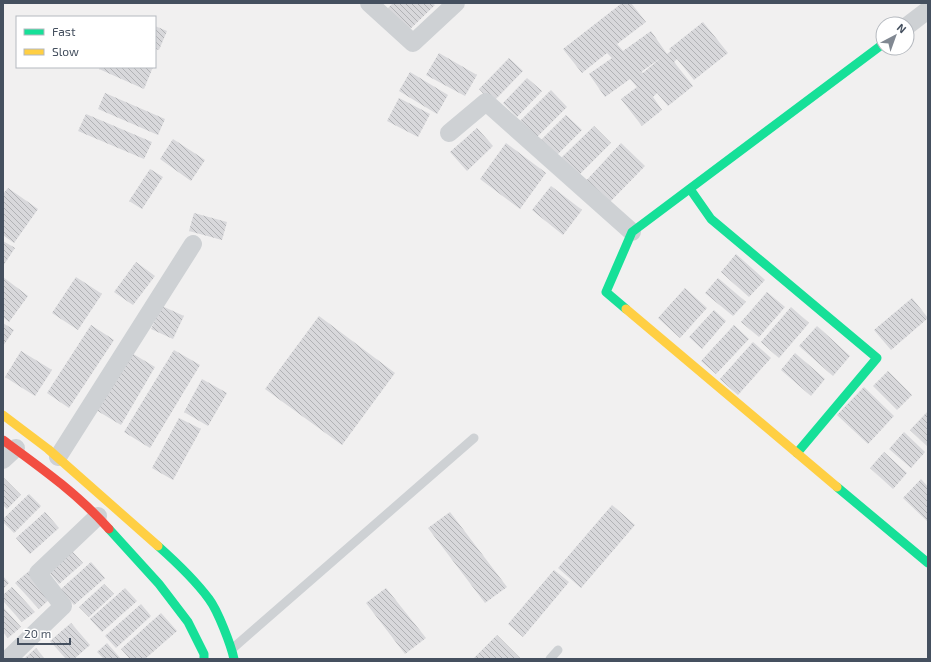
<svg xmlns="http://www.w3.org/2000/svg" width="931" height="662" viewBox="0 0 931 662" font-family="'Exo 2',sans-serif">
  <style>
    .building { fill: url(#building-back-hatch); fill-rule: evenodd }
    .lines { fill: none; stroke-linecap: round; stroke-linejoin: round }
    .lane { stroke: #ced1d4; stroke-width: 9 }
    .street { stroke: #ced1d4; stroke-width: 18 }
    .fast { stroke: #16e098; stroke-width: 9 }
    .slow { stroke: #ffcf43; stroke-width: 9 }
    .jam { stroke: #f24e42; stroke-width: 9 }
  </style>
  <defs>
    <pattern id="building-back-hatch" width="6" height="6" patternUnits="userSpaceOnUse"><rect width="6" height="6" fill="#d8d8db"/><path d="M-1 5l2 2M0 0l6 6M5-1l2 2" fill="none" stroke="#b1b2b5"/></pattern>
  </defs>
  <rect width="100%" height="100%" fill="#f1f0f0"/>
  <!-- building -->
  <g class="building">
    <polygon points="393,3 432,3 435,5 406,33 385,11"/>
    <path d="M622,3H631L646,22L617,44L623,51L651,31L667,54L671,51L669,49L703,22L728,53L694,80L677,59L674,62L693,86L668,106L657,93L653,97L662,110L642,126L621,99L637,87L630,79L605,97L589,74L612,58L607,53L582,73L563,49ZM662,57L643,73L641,72Z"/>
    <polygon points="155,26 167,31 159,50 155,49"/>
    <polygon points="439,53 477,75 465,96 426,75"/>
    <polygon points="509,58 523,71 492,103 479,89"/>
    <polygon points="100,67 153,67 144,89 99,69"/>
    <polygon points="410,72 448,95 437,114 399,91"/>
    <polygon points="527,78 542,91 517,117 503,103"/>
    <polygon points="551,90 567,107 535,139 519,122"/>
    <polygon points="105,93 165,119 158,135 98,109"/>
    <polygon points="399,98 430,114 418,137 387,121"/>
    <polygon points="86,114 152,142 144,159 78,131"/>
    <polygon points="566,115 582,130 554,158 538,143"/>
    <polygon points="594,126 611,143 576,178 559,160"/>
    <polygon points="477,128 493,146 467,171 450,152"/>
    <polygon points="173,139 205,160 191,181 160,159"/>
    <polygon points="506,143 546,173 520,209 480,179"/>
    <polygon points="621,143 645,166 607,205 584,183"/>
    <polygon points="150,169 163,177 142,209 129,201"/>
    <polygon points="551,186 582,210 563,235 532,210"/>
    <polygon points="8,188 38,209 14,243 3,235 3,194"/>
    <polygon points="194,213 227,222 222,240 189,231"/>
    <polygon points="3,241 15,248 3,266"/>
    <polygon points="736,254 765,280 749,297 721,272"/>
    <polygon points="136,262 155,276 133,305 114,292"/>
    <polygon points="3,277 28,296 9,322 3,317"/>
    <polygon points="76,277 102,294 78,330 52,313"/>
    <polygon points="718,278 746,302 733,316 705,293"/>
    <polygon points="685,288 707,308 680,338 658,318"/>
    <polygon points="767,292 785,307 759,337 741,322"/>
    <polygon points="912,298 928,318 891,350 874,330"/>
    <polygon points="162,306 184,316 173,339 151,329"/>
    <polygon points="791,307 809,323 779,358 761,342"/>
    <polygon points="714,310 726,321 702,349 689,337"/>
    <polygon points="319,316 395,373 342,445 265,389"/>
    <polygon points="3,323 14,330 3,346"/>
    <polygon points="91,325 114,340 69,408 47,393"/>
    <polygon points="734,325 749,339 716,374 701,361"/>
    <polygon points="817,326 850,356 833,376 799,346"/>
    <polygon points="753,342 771,358 738,395 720,379"/>
    <polygon points="174,350 200,365 150,448 124,432"/>
    <polygon points="21,351 52,370 35,396 5,377"/>
    <polygon points="130,352 155,367 121,425 96,410"/>
    <polygon points="795,353 825,379 811,396 781,370"/>
    <polygon points="888,371 912,395 897,410 873,386"/>
    <polygon points="202,379 227,393 208,426 184,412"/>
    <polygon points="864,387 894,416 868,444 837,415"/>
    <polygon points="928,411 928,447 910,430"/>
    <polygon points="179,418 201,429 173,480 152,468"/>
    <polygon points="904,432 925,452 911,468 889,449"/>
    <polygon points="884,452 907,473 893,489 870,468"/>
    <polygon points="3,477 21,495 7,509 3,505"/>
    <polygon points="921,479 928,487 928,522 903,498"/>
    <polygon points="29,494 41,506 14,533 3,522 3,519"/>
    <polygon points="612,505 635,525 581,588 558,568"/>
    <polygon points="45,512 59,528 30,554 16,538"/>
    <polygon points="450,512 507,587 485,603 428,528"/>
    <polygon points="72,551 83,563 59,584 49,572"/>
    <polygon points="91,562 105,578 74,605 60,590"/>
    <polygon points="554,570 569,582 523,637 508,624"/>
    <polygon points="29,571 52,597 39,609 15,583"/>
    <polygon points="3,576 9,583 3,589"/>
    <polygon points="104,584 114,594 89,617 79,607"/>
    <polygon points="12,587 35,612 22,622 3,601 3,595"/>
    <polygon points="125,588 137,601 102,632 90,619"/>
    <polygon points="386,588 426,638 405,654 366,603"/>
    <polygon points="141,604 151,616 116,648 105,636"/>
    <polygon points="3,607 21,627 8,638 3,632"/>
    <polygon points="161,613 177,631 145,659 130,659 121,649"/>
    <polygon points="71,623 90,645 74,659 66,659 50,641"/>
    <polygon points="497,635 521,659 473,659"/>
    <polygon points="107,643 121,659 104,659 97,652"/>
    <polygon points="36,648 45,659 24,659"/>
  </g>
  <g class="lines">
    <!-- lane -->
    <g class="lane">
      <polyline points="232,649 474,438"/>
      <polyline points="550,659 558,650"/>
    </g>
    <!-- street -->
    <g class="street">
      <polyline points="369,3 413,43 456,3"/>
      <polyline points="907,26 928,10"/>
      <polyline points="449,133 486,102 632,232"/>
      <polyline points="58,457 193,244"/>
      <polyline points="3,460 16,448"/>
      <polyline points="8,659 63,606 38,573 98,516"/>
    </g>
    <!-- fast -->
    <g class="fast">
      <polyline points="690,189 711,219 877,358 797,453"/>
      <polyline points="626,309 606,292 632,232 883,44"/>
      <polyline points="837,487 928,563"/>
      <polyline points="109,529 159,584 188,622 204,654 204,659"/>
      <path d="M158,546C176,562 195,580 209,599C218,611 231,645 234,659"/>
    </g>
    <!-- slow -->
    <g class="slow">
      <polyline points="626,309 837,487"/>
      <polyline points="3,415 48,449 158,546"/>
    </g>
    <!-- jam -->
    <path class="jam" d="M3,440C40,467 78,494 109,529"/>
  </g>
  <!-- border -->
  <rect width="931" height="662" fill="none" stroke="#45505f" stroke-width="8"/>
  <!-- legend -->
  <rect x="16" y="16" width="140" height="52" fill="#ffffff" stroke="#b5b9bf"/>
  <rect x="24" y="29" width="20" height="6" fill="#16e098" stroke="#b5b9bf"/>
  <text x="52" y="36" font-size="12" fill="#45505f">Fast</text>
  <rect x="24" y="49" width="20" height="6" fill="#ffcf43" stroke="#b5b9bf"/>
  <text x="52" y="56" font-size="12" fill="#45505f">Slow</text>
  <!-- north arrow -->
  <g transform="translate(895 36) rotate(41)"><circle r="19" fill="#ffffff" stroke="#b5b9bf"/>
  <path d="M0-3L7 15L0 10L-7 15Z" fill="#818892"/>
  <text y="-6" font-size="11" font-weight="bold" text-anchor="middle" fill="#45505f">N</text>
  </g>
  <!-- scale -->
  <path d="M18 638v6h52v-6" fill="none" stroke="#45505f" stroke-width="2"/>
  <text x="24" y="638" font-size="12" fill="#45505f" stroke="#ffffff" stroke-width="3" paint-order="stroke">20 m</text>
</svg>
